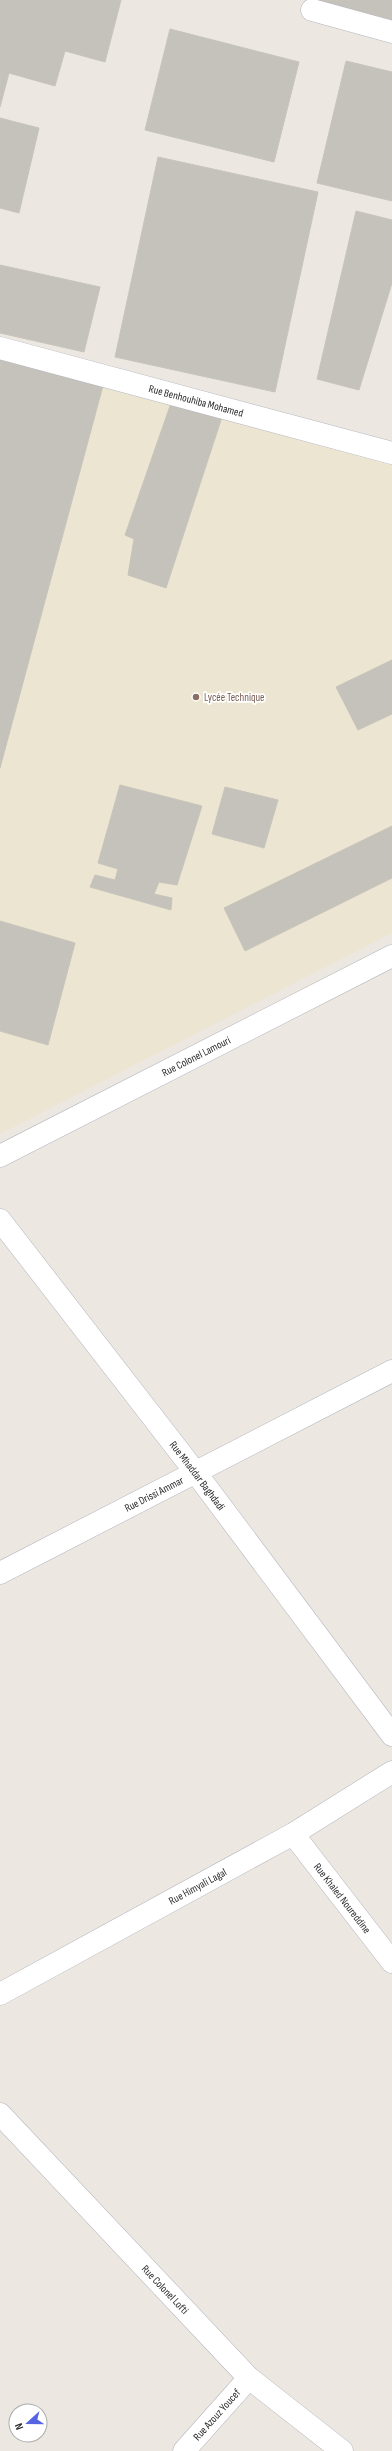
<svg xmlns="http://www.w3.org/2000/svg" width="392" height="2451" viewBox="0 0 392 2451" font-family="'Sofia Sans Condensed',sans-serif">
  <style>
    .education { fill: #ebe5d2 }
    .building { fill: #c5c2bc; stroke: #c7c4ba }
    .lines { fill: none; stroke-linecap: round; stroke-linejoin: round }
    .minor-casing { stroke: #b4b5be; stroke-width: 23 }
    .minor { stroke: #fff; stroke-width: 22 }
    .education-dot { fill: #8d6e63; stroke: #fff; stroke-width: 1.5 }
    .labels { text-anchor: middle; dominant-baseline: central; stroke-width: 3.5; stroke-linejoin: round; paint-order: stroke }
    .street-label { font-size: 11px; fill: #2c2c2c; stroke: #fff }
    .education-label { font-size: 11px; fill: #785e54; stroke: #fff; text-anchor: start }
  </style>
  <rect width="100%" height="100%" fill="#ece8e1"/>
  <!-- education -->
  <polygon class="education" points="0,354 392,461 392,933 0,1134"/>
  <!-- building -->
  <g class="building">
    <polygon points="0,0 121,0 105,62 65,51 55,86 9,73 0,107"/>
    <polygon points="315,0 392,0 392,20"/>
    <polygon points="170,29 299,62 274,162 145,130"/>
    <polygon points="346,61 392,72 392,201 317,183"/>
    <polygon points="0,118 39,128 19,213 0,208"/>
    <polygon points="158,157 318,192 275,392 115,357"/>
    <polygon points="356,211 392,220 392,283 359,390 317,379"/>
    <polygon points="0,265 100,287 84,352 0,333"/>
    <polygon points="0,354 104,382 0,768"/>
    <polygon points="171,403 222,417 166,588 128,575 134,539 125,535"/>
    <polygon points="392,660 392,714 358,730 336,687"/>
    <polygon points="120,785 202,806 177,885 159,882 154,894 172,898 171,910 90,887 95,875 115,880 118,869 98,863"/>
    <polygon points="225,787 278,800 264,848 212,834"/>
    <polygon points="392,826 392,878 245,951 224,908"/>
    <polygon points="0,921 75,943 48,1045 0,1031"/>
  </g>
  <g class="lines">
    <!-- minor casing -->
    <g class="minor-casing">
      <g id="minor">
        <polyline points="312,10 392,32"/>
        <path id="s1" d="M0,348L392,453"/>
        <path id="s2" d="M0,1156L392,956"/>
        <path id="s3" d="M0,1220L196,1473L392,1735"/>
        <path id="s4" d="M0,1573L392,1371"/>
        <path id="s5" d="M293,1834L392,1962"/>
        <path id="s6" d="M0,1994L293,1834L392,1772"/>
        <path id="s7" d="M0,2114L249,2378L342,2451"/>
        <path id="s8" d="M184,2451L249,2378"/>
      </g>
    </g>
    <!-- minor -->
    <use href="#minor" class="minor"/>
  </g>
  <!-- markers -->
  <circle class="education-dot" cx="196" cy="697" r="4"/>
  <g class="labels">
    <!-- street labels -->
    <g class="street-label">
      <text stroke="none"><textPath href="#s1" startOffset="203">Rue Benhouhiba Mohamed</textPath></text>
      <text stroke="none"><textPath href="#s2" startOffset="220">Rue Colonel Lamouri</textPath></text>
      <text stroke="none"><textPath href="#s3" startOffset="323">Rue Mhaddar Baghdadi</textPath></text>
      <text stroke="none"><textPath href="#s4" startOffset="173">Rue Drissi Ammar</textPath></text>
      <text stroke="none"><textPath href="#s6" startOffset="225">Rue Himyali Lagal</textPath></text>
      <text stroke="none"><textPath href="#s5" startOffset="81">Rue Khaled Noureddine</textPath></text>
      <text stroke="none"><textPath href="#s7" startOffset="241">Rue Colonel Lofti</textPath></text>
      <text stroke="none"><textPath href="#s8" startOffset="49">Rue Azouz Youcef</textPath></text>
    </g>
    <!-- education labels -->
    <g class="education-label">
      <text x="204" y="697">Lycée Technique</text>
    </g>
  </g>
  <!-- north arrow -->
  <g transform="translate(28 2423) rotate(249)"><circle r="19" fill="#ffffff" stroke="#ababab"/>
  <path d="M0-3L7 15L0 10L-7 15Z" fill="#5664e4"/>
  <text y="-6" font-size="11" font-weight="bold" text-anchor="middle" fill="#2c2c2c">N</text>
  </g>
</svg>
